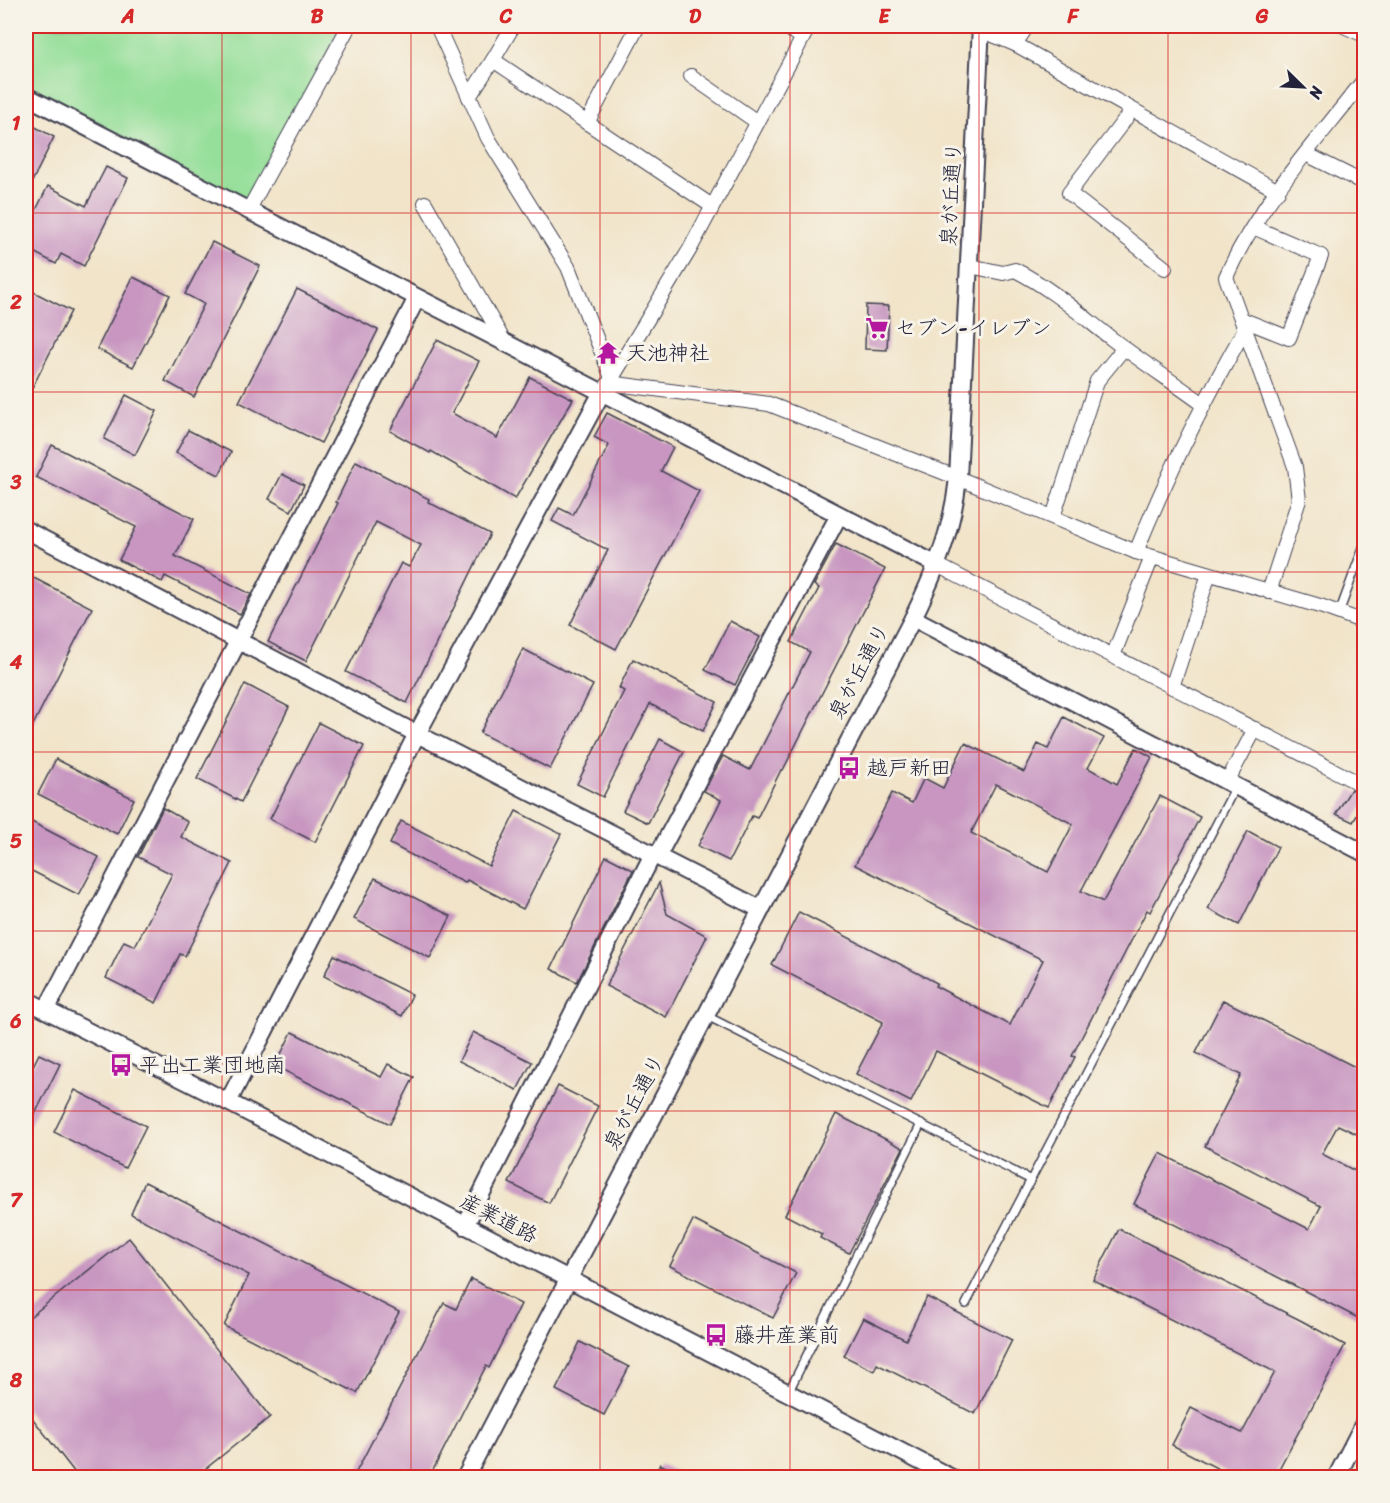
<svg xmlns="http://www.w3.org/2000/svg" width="1390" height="1503" viewBox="0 0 1390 1503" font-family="Sriracha,'Klee One',sans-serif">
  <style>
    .green { fill: #95df9a; stroke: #5c806a; stroke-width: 1.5 }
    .building { fill: #c896c1; fill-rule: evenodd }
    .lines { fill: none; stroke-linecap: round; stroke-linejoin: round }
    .service-casing { stroke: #413f50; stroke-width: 10 }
    .minor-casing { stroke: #413f50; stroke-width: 16 }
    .tertiary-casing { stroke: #413f50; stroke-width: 20 }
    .service { stroke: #fff; stroke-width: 7 }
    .minor { stroke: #fff; stroke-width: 14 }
    .tertiary { stroke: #fff; stroke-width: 16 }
    .grid { fill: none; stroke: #d62828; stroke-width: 1.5; stroke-opacity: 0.55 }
    .labels { text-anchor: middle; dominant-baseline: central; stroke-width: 6; stroke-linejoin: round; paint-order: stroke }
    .street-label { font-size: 21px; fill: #22223b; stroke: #f7f3e8 }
    .poi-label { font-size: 21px; fill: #22223b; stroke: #f7f3e8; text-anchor: start }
    .neatline { fill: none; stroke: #d62828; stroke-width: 2 }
    .grid-label { font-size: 20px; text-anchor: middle; font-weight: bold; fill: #d62828 }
  </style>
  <rect width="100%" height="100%" fill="#f7f3e8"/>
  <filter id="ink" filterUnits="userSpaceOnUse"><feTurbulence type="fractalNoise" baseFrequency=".0167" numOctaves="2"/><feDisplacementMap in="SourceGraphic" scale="12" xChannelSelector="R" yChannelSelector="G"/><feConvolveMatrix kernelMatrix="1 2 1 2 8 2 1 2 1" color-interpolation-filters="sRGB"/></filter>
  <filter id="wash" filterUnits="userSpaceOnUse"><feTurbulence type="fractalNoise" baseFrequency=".008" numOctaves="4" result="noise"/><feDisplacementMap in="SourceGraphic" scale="24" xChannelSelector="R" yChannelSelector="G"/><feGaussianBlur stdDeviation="1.35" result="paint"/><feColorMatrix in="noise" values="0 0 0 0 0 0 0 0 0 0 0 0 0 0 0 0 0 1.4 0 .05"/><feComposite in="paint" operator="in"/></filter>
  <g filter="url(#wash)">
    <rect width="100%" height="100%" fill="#f1e4c9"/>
    <!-- green -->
    <polygon class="green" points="26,26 343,26 247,204 26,90"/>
    <g id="blocks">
      <!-- building -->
      <g class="building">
        <polygon points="26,122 54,137 26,194"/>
        <polygon points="106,167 128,178 84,266 61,254 56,264 26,248 26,213 33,216 48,186 86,206"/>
        <polygon points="212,242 260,266 194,397 165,381 204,304 185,294"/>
        <polygon points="133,277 170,295 133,367 97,349"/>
        <polygon points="26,288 71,311 26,400"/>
        <polygon points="297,289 378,330 321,443 239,402"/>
        <polygon points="866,305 889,306 887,350 865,349"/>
        <polygon points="437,340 479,361 452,413 497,438 530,377 573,399 515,499 431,451 430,453 390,431"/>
        <polygon points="126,395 157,411 135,455 104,439"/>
        <polygon points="607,413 673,447 661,471 699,491 616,649 570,625 608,550 552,521 559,508 573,515 609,445 594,437"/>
        <polygon points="188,430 231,452 219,475 176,453"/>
        <polygon points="52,445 194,519 175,556 251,594 240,614 165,576 162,582 119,560 136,527 36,477"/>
        <polygon points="356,461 429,499 428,502 490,534 407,703 346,672 401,563 409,567 421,545 376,522 306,661 268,642 338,503 336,502"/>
        <polygon points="282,474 304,485 291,511 269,499"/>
        <polygon points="836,544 885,569 783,770 781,770 757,818 752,816 729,861 698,846 721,800 704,791 723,756 750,770 810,652 791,642 819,588 814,585"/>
        <polygon points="26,574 92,608 26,739"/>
        <polygon points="730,621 760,637 735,685 705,670"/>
        <polygon points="523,649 593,685 550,769 480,733"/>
        <polygon points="633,659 717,702 703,731 650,704 603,797 577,784 624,691 619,688"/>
        <polygon points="245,684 289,707 241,802 197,779"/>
        <path d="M1064,717L1104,738L1088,768L1117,784L1136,748L1152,757L1081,891L1103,902L1160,796L1200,817L1150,912L1147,910L1072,1056L1075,1057L1049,1108L936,1051L911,1102L856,1074L883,1022L772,965L799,912L937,983L935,986L1010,1025L1043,960L855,865L892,793L912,803L924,778L943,788L965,743L1024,772L1038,744L1048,749ZM996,784L1073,824L1048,872L971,833Z"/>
        <polygon points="319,723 364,746 315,842 270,819"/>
        <polygon points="660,739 684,752 648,823 623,811"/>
        <polygon points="56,759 134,799 117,834 38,794"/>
        <polygon points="1351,789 1365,795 1365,802 1353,822 1336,814"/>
        <polygon points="163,808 188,822 181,837 232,863 185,956 180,954 156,1003 106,978 124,941 135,946 172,874 138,857"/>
        <polygon points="516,811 561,834 523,909 467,880 465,883 390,844 401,821 489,866"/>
        <polygon points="26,819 99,857 79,895 26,868"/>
        <polygon points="1248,831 1278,847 1239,925 1208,909"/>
        <polygon points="606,856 633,870 577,982 551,969"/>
        <polygon points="375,878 451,916 430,958 354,919"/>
        <polygon points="659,883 667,914 707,936 666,1017 606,986"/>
        <polygon points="334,955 412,995 402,1016 324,976"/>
        <polygon points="1223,1000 1365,1072 1365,1138 1338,1125 1322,1154 1365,1176 1365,1311 1360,1319 1134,1204 1160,1153 1309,1229 1321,1206 1205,1146 1241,1075 1196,1053"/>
        <polygon points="292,1032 381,1077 388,1064 414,1077 390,1124 275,1066"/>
        <polygon points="473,1032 532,1062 517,1090 459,1061"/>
        <polygon points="39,1054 60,1064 26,1132 26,1080"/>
        <polygon points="558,1086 598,1106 549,1203 509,1183"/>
        <polygon points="75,1090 146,1126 125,1168 54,1132"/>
        <polygon points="836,1114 903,1148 849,1253 820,1238 822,1234 785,1215"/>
        <polygon points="145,1182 399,1312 357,1393 224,1326 249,1275 131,1214"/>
        <polygon points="693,1220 796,1273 773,1318 670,1266"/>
        <polygon points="1119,1229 1302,1321 1345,1345 1274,1478 1236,1478 1172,1445 1191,1408 1242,1433 1275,1372 1093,1280"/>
        <polygon points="129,1238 270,1417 194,1478 79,1478 26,1410 26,1320"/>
        <polygon points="471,1279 521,1304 489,1368 486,1366 429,1478 353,1478 444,1303 456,1309"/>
        <polygon points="927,1297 1012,1340 975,1414 877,1364 874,1371 844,1356 863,1318 906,1340"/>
        <polygon points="580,1342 629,1367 604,1415 556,1390"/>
        <polygon points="660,1464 687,1478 653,1478"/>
      </g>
    </g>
  </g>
  <g filter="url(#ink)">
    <use href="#blocks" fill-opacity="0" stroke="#413f50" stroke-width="1.5"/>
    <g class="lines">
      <!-- service casing -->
      <g class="service-casing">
        <g id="service">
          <polyline points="1339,613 1364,545"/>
          <polyline points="707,1016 1031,1180"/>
          <polyline points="966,1304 1235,788"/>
          <polyline points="788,1393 921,1124"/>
        </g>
      </g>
      <!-- minor casing -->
      <g class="minor-casing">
        <g id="minor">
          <polyline points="437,26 488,138 568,267 612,378"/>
          <polyline points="513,26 493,60 712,206"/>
          <polyline points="784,26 802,37"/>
          <polyline points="921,26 923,27"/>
          <polyline points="1344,26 1364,35"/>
          <polyline points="981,30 1015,44 1278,191"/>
          <polyline points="1015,44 1027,26"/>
          <polyline points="691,76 757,122"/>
          <polyline points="469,97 493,60"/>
          <polyline points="1132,110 1069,193 1165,268"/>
          <polyline points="587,123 638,26"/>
          <polyline points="1306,154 1364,183"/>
          <polyline points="425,203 506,345"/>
          <polyline points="248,211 349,26"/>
          <path d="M970,266L1003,273L1015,270C1051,288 1081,315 1112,339C1142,362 1173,382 1203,404"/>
          <polyline points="1241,319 1289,338 1321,256 1253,227"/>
          <polyline points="609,383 690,249 809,26"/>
          <polyline points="601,394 609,383 769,404 958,478 1136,552 1323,607 1364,622"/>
          <polyline points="1053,517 1097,381 1124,348"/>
          <path d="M1136,552C1167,475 1204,401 1245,329"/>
          <polyline points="937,565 1364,786"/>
          <path d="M1269,592L1299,500L1295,467L1226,277C1258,204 1316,142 1364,80"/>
          <polyline points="1113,656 1152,557"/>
          <polyline points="1172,687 1209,574"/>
          <polyline points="1227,782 1255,729"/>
        </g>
      </g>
      <!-- tertiary casing -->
      <g class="tertiary-casing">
        <g id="tertiary">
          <polyline points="26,96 937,565"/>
          <polyline points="26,530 417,734 760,909"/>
          <polyline points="913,618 1364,853"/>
          <polyline points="657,857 839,515"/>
          <polyline points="26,1000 228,1102 952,1478"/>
          <polyline points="46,1010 417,298"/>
          <polyline points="228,1102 417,734 601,394"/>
          <polyline points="465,1226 653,854"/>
          <path d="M465,1478L913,618C935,573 953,528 958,478L981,26"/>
          <polyline points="1336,1478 1364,1423"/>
        </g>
      </g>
      <!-- service -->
      <use href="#service" class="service"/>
      <!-- minor -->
      <use href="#minor" class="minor"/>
      <!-- tertiary -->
      <use href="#tertiary" class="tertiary"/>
    </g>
  </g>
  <!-- grid -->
  <path class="grid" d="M222,26V1478M411,26V1478M600,26V1478M790,26V1478M979,26V1478M1168,26V1478M26,213H1364M26,392H1364M26,572H1364M26,752H1364M26,931H1364M26,1111H1364M26,1290H1364"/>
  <!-- icons -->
  <defs>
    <g id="supermarket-bare" transform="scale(1.8)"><path d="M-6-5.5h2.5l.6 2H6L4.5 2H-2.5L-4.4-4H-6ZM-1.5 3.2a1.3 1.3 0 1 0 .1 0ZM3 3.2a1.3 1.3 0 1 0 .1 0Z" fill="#b5179e" stroke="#f7f3e8" stroke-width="2.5" paint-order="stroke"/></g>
    <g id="temple-bare" transform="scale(1.8)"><path d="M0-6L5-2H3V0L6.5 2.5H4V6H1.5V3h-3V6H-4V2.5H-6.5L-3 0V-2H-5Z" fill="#b5179e" stroke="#f7f3e8" stroke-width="2.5" paint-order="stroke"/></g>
    <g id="bus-bare" transform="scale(1.8)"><path d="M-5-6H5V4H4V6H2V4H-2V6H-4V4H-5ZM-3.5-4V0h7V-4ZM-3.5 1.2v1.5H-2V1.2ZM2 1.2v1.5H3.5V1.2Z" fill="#b5179e" stroke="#f7f3e8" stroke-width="2.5" paint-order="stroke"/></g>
  </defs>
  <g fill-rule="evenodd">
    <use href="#supermarket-bare" x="877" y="328"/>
    <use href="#temple-bare" x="608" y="353"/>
    <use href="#bus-bare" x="849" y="768"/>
    <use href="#bus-bare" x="121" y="1065"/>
    <use href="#bus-bare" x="716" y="1335"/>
  </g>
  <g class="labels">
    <!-- street labels -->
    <g class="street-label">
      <text transform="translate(951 194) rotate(-87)">泉が丘通り</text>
      <text transform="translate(859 671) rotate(-62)">泉が丘通り</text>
      <text transform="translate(634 1102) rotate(-62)">泉が丘通り</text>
      <text transform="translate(499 1218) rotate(27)">産業道路</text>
    </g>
    <!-- poi labels -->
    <g class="poi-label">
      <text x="895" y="328">セブン-イレブン</text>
      <text x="626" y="353">天池神社</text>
      <text x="867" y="768">越戸新田</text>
      <text x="139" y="1065">平出工業団地南</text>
      <text x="734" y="1335">藤井産業前</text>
    </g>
  </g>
  <!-- margin -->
  <rect width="1390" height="1503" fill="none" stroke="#f7f3e8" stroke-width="66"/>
  <!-- north arrow -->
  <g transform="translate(1303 87) rotate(114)" stroke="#f7f3e8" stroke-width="4.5" paint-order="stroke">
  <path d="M0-4.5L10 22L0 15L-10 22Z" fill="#22223b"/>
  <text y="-9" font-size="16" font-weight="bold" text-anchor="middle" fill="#22223b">N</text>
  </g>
  <rect x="33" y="33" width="1324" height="1437" class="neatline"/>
  <g class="grid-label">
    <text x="128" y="23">A</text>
    <text x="317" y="23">B</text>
    <text x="506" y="23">C</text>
    <text x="695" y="23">D</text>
    <text x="884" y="23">E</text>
    <text x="1073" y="23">F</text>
    <text x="1262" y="23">G</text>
    <text x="16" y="130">1</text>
    <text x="16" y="309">2</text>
    <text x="16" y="489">3</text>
    <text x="16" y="669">4</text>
    <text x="16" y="848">5</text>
    <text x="16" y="1028">6</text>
    <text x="16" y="1207">7</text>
    <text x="16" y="1387">8</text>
  </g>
</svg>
